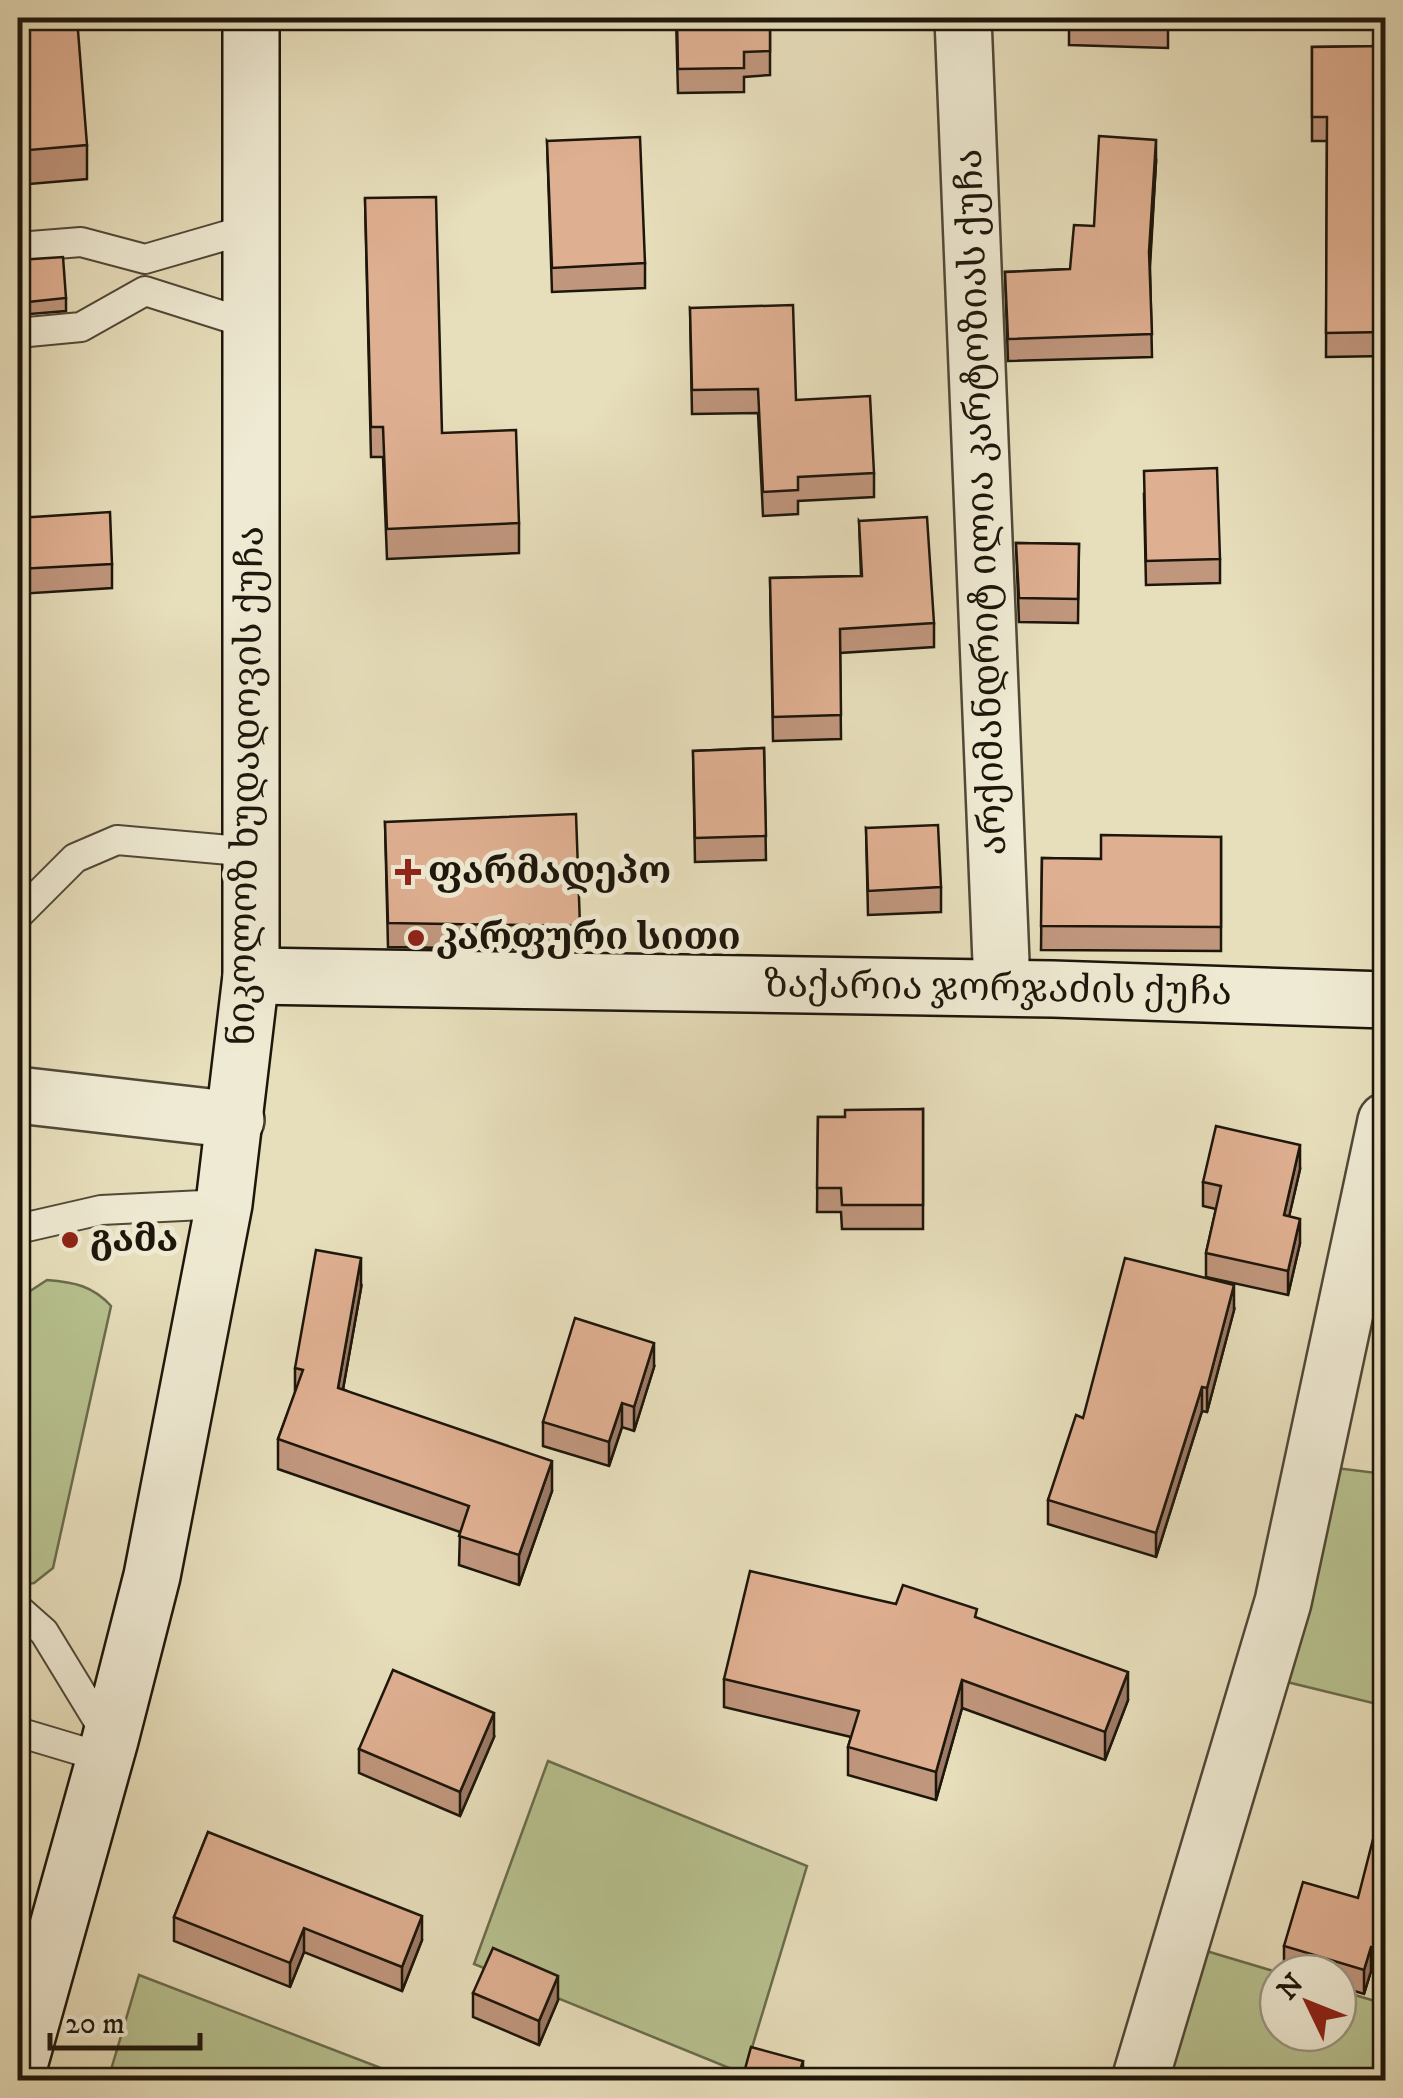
<svg xmlns="http://www.w3.org/2000/svg" width="1403" height="2098" viewBox="0 0 1403 2098" font-family="'IM FELL DW Pica','Noto Serif Georgian',serif">
  <style>
    .green { fill: #b7c18f; stroke: #6a6c4d; stroke-width: 2.5 }
    .lines { fill: none; stroke-linecap: round; stroke-linejoin: round }
    .lane-casing { stroke: #504837; stroke-width: 32 }
    .street-casing { stroke: #504837; stroke-width: 60 }
    .secondary-casing { stroke: #1d160b; stroke-width: 60 }
    .lane { stroke: #efead3; stroke-width: 28 }
    .street { stroke: #efead3; stroke-width: 55 }
    .secondary { stroke: #efead3; stroke-width: 55 }
    .wall { fill: #c0967d; stroke: #1d160b; stroke-width: 2.5 }
    .shaded-wall { fill: #9c7a66; stroke: #1d160b; stroke-width: 2.5 }
    .building { fill: #dfaf91; stroke: #1d160b; stroke-width: 2.5 }
    .poi-dot { fill: #8f2418; stroke: #efead3; stroke-width: 4 }
    .labels { text-anchor: middle; dominant-baseline: central; stroke-width: 10; stroke-linejoin: round; paint-order: stroke }
    .street-label { font-size: 38px; fill: #1d160b; stroke: #efead3 }
    .poi-label { font-size: 38px; font-weight: bold; fill: #1d160b; stroke: #efead3; text-anchor: start }
  </style>
  <rect width="100%" height="100%" fill="#e7debb"/>
  <filter id="stains"><feTurbulence type="fractalNoise" baseFrequency=".002" numOctaves="4"/><feColorMatrix values="0 0 0 0 .2 0 0 0 0 .09 0 0 0 0 .02 0 0 0 .5 -.17"/></filter>
  <radialGradient id="worn" r=".72"><stop offset=".6" stop-color="#630" stop-opacity="0"/><stop offset="1" stop-color="#630" stop-opacity=".3"/></radialGradient>
  <!-- green -->
  <g class="green">
    <path d="M47,1280C74,1282 93,1286 111,1306L53,1568L34,1583L18,1585V1312L21,1297Z"/>
    <polygon points="1336,1468 1385,1474 1385,1706 1287,1682"/>
    <polygon points="548,1761 807,1866 744,2074 474,1964"/>
    <polygon points="1203,1950 1280,1973 1278,2033 1338,2033 1338,1990 1385,2004 1385,2080 1166,2080"/>
    <polygon points="139,1975 412,2080 108,2080"/>
  </g>
  <g class="lines">
    <!-- lane casing -->
    <g class="lane-casing">
      <g id="lane">
        <polyline points="18,247 81,242 145,259 252,228"/>
        <polyline points="18,333 81,327 145,291 252,325"/>
        <polyline points="18,915 75,858 117,840 252,852"/>
        <polyline points="18,1229 101,1210 224,1204"/>
        <polyline points="18,1609 44,1632 108,1737"/>
        <polyline points="18,1732 105,1758"/>
      </g>
    </g>
    <!-- street casing -->
    <g class="street-casing">
      <g id="street">
        <polyline points="963,18 1002,987"/>
        <polyline points="18,1095 236,1120"/>
        <polyline points="1140,2080 1283,1602 1386,1121"/>
      </g>
    </g>
    <!-- secondary casing -->
    <g class="secondary-casing">
      <g id="secondary">
        <polyline points="251,976 1053,989 1386,1000"/>
        <polyline points="18,2069 110,1740 152,1576 224,1204 251,976 251,18"/>
      </g>
    </g>
    <!-- lane -->
    <use href="#lane" class="lane"/>
    <!-- street -->
    <use href="#street" class="street"/>
    <!-- secondary -->
    <use href="#secondary" class="secondary"/>
  </g>
  <!-- wall -->
  <g class="wall">
    <polygon points="18,18 87,145 87,179 18,185"/>
    <polygon points="676,18 770,18 770,75 744,77 744,92 678,93"/>
    <polygon points="1069,18 1168,18 1168,48 1069,45"/>
    <polygon points="1386,46 1386,356 1326,357 1327,141 1312,141 1312,47"/>
    <polygon points="547,141 645,263 645,288 552,292"/>
    <polygon points="1156,162 1150,267 1152,357 1008,361 1005,272 1070,269 1094,226"/>
    <polygon points="365,198 442,433 519,523 519,553 387,559 383,457 371,457"/>
    <polygon points="18,260 66,298 66,311 18,315"/>
    <polygon points="690,308 796,400 874,473 874,497 798,501 798,514 763,516 758,413 692,414"/>
    <polygon points="1144,495 1220,559 1220,583 1146,585"/>
    <polygon points="18,518 112,564 112,588 18,594"/>
    <polygon points="859,521 934,623 934,647 840,653 841,739 773,741 770,578 861,576"/>
    <polygon points="1016,543 1079,544 1078,623 1019,622"/>
    <polygon points="764,748 766,860 695,862 693,751"/>
    <polygon points="385,822 580,926 580,950 388,947"/>
    <polygon points="866,828 941,887 941,912 868,915"/>
    <polygon points="1221,837 1221,951 1041,950 1042,858 1101,859"/>
    <polygon points="923,1109 923,1229 842,1229 841,1212 817,1212 818,1117 845,1117"/>
    <polygon points="1300,1169 1289,1216 1300,1243 1288,1295 1206,1277 1206,1253 1216,1209 1203,1206 1203,1182"/>
    <polygon points="361,1288 343,1389 552,1491 519,1585 459,1565 460,1532 278,1469 278,1439 295,1393 295,1368"/>
    <polygon points="1234,1310 1207,1412 1202,1411 1156,1557 1048,1524 1048,1500 1083,1418"/>
    <polygon points="654,1367 634,1431 622,1427 609,1466 543,1446 543,1422"/>
    <polygon points="896,1604 977,1618 1128,1700 1105,1760 962,1708 936,1800 848,1775 848,1747 851,1737 724,1707 724,1679"/>
    <polygon points="494,1737 460,1816 359,1773 359,1749"/>
    <polygon points="1386,1813 1386,1975 1371,1971 1364,1994 1338,1986 1338,1973 1293,1973 1284,1970 1284,1946 1358,1898"/>
    <polygon points="208,1832 422,1940 402,1991 304,1952 290,1987 174,1941 174,1917"/>
    <polygon points="473,1993 558,2000 539,2045 473,2017"/>
  </g>
  <!-- shaded-wall -->
  <g class="shaded-wall">
    <polygon points="1156,140 1156,162 1149,274 1149,252"/>
    <polygon points="1300,1145 1300,1169 1284,1239 1284,1215"/>
    <polygon points="1300,1219 1300,1243 1288,1295 1288,1271"/>
    <polygon points="361,1258 361,1288 338,1417 338,1388"/>
    <polygon points="1234,1285 1234,1310 1207,1412 1207,1388"/>
    <polygon points="654,1343 654,1367 634,1431 634,1407"/>
    <polygon points="1202,1387 1202,1411 1156,1557 1156,1533"/>
    <polygon points="622,1403 622,1427 609,1466 609,1442"/>
    <polygon points="552,1461 552,1491 519,1585 519,1555"/>
    <polygon points="1128,1672 1128,1700 1105,1760 1105,1732"/>
    <polygon points="962,1680 962,1708 936,1800 936,1772"/>
    <polygon points="494,1713 494,1737 460,1816 460,1792"/>
    <polygon points="422,1916 422,1940 402,1991 402,1967"/>
    <polygon points="304,1928 304,1952 290,1987 290,1963"/>
    <polygon points="1371,1947 1371,1971 1364,1994 1364,1970"/>
    <polygon points="558,1976 558,2000 539,2045 539,2021"/>
    <polygon points="803,2061 803,2080 797,2080"/>
  </g>
  <!-- building -->
  <g class="building">
    <polygon points="18,18 77,18 87,145 18,151"/>
    <polygon points="677,18 770,18 770,51 744,52 744,68 678,69"/>
    <polygon points="1069,18 1168,18 1168,23 1069,21"/>
    <polygon points="1386,46 1386,332 1326,333 1327,117 1312,117 1312,47"/>
    <polygon points="1099,136 1156,140 1149,252 1152,334 1008,339 1005,272 1070,269 1074,225 1094,226"/>
    <polygon points="640,137 645,263 552,268 547,141"/>
    <polygon points="436,197 442,433 516,430 519,523 387,529 383,427 371,427 365,198"/>
    <polygon points="63,257 66,298 18,303 18,260"/>
    <polygon points="793,305 796,400 870,396 874,473 798,477 798,490 763,492 758,389 692,390 690,308"/>
    <polygon points="1217,468 1220,559 1146,561 1144,471"/>
    <polygon points="110,512 112,564 18,569 18,518"/>
    <polygon points="927,517 934,623 840,629 841,715 773,717 770,578 862,576 859,521"/>
    <polygon points="1016,543 1079,544 1078,599 1019,598"/>
    <polygon points="764,748 766,836 695,838 693,751"/>
    <polygon points="576,814 580,926 388,923 385,822"/>
    <polygon points="938,825 941,887 868,891 866,828"/>
    <polygon points="1101,835 1221,837 1221,927 1041,926 1042,858 1101,859"/>
    <polygon points="923,1109 923,1205 842,1205 841,1188 817,1188 818,1117 845,1117 845,1110"/>
    <polygon points="1216,1126 1300,1145 1284,1215 1300,1219 1288,1271 1206,1253 1221,1186 1203,1182"/>
    <polygon points="316,1250 361,1258 338,1388 552,1461 519,1555 459,1536 469,1506 278,1439 303,1370 295,1368"/>
    <polygon points="1125,1258 1234,1285 1207,1388 1202,1387 1156,1533 1048,1500 1076,1415 1083,1418"/>
    <polygon points="575,1318 654,1343 634,1407 622,1403 609,1442 543,1422"/>
    <polygon points="750,1571 896,1604 903,1585 977,1609 975,1617 1128,1672 1105,1732 962,1680 936,1772 848,1747 859,1711 724,1679"/>
    <polygon points="393,1670 494,1713 460,1792 359,1749"/>
    <polygon points="1380,1812 1386,1813 1386,1951 1371,1947 1364,1970 1284,1946 1303,1882 1358,1898"/>
    <polygon points="208,1832 422,1916 402,1967 304,1928 290,1963 174,1917"/>
    <polygon points="493,1948 558,1976 539,2021 473,1993"/>
    <polygon points="751,2047 803,2061 797,2080 742,2080"/>
  </g>
  <!-- markers -->
  <g class="poi-dot">
    <path d="M403 857h10v10h10v10h-10v10h-10v-10h-10v-10h10z"/>
    <circle cx="416" cy="938" r="10"/>
    <circle cx="70" cy="1240" r="10"/>
  </g>
  <g class="labels">
    <!-- street labels -->
    <g class="street-label">
      <text transform="translate(982 502) rotate(-92)">არქიმანდრიტ ილია კარტოზიას ქუჩა</text>
      <text transform="translate(247 786) rotate(-89)">ნიკოლოზ ხუდადოვის ქუჩა</text>
      <text transform="translate(998 989) rotate(1)">ზაქარია ჯორჯაძის ქუჩა</text>
    </g>
    <!-- poi labels -->
    <g class="poi-label">
      <text x="428" y="872">ფარმადეპო</text>
      <text x="436" y="938">კარფური სითი</text>
      <text x="90" y="1240">გამა</text>
    </g>
  </g>
  <!-- margin -->
  <rect width="1403" height="2098" fill="none" stroke="#e7debb" stroke-width="60"/>
  <rect x="20" y="20" width="1363" height="2058" fill="none" stroke="#1d160b" stroke-width="5"/>
  <rect x="30" y="30" width="1343" height="2038" fill="none" stroke="#1d160b" stroke-width="2.5"/>
  <!-- north arrow -->
  <g transform="translate(1308 2003) rotate(313)"><circle r="48" fill="#efead3" stroke="#9b9583" stroke-width="2.5"/>
  <path d="M0-8L18 38L0 25L-18 38Z" fill="#8f2418"/>
  <text y="-15" font-size="28" font-weight="bold" text-anchor="middle" fill="#1d160b">N</text>
  </g>
  <!-- scale -->
  <path d="M50 2033v15h150v-15" fill="none" stroke="#1d160b" stroke-width="5"/>
  <text x="65" y="2033" font-size="30" fill="#1d160b" stroke="#efead3" stroke-width="8" paint-order="stroke">20 m</text>
  <rect width="100%" height="100%" filter="url(#stains)"/>
  <rect width="100%" height="100%" fill="url(#worn)"/>
</svg>
